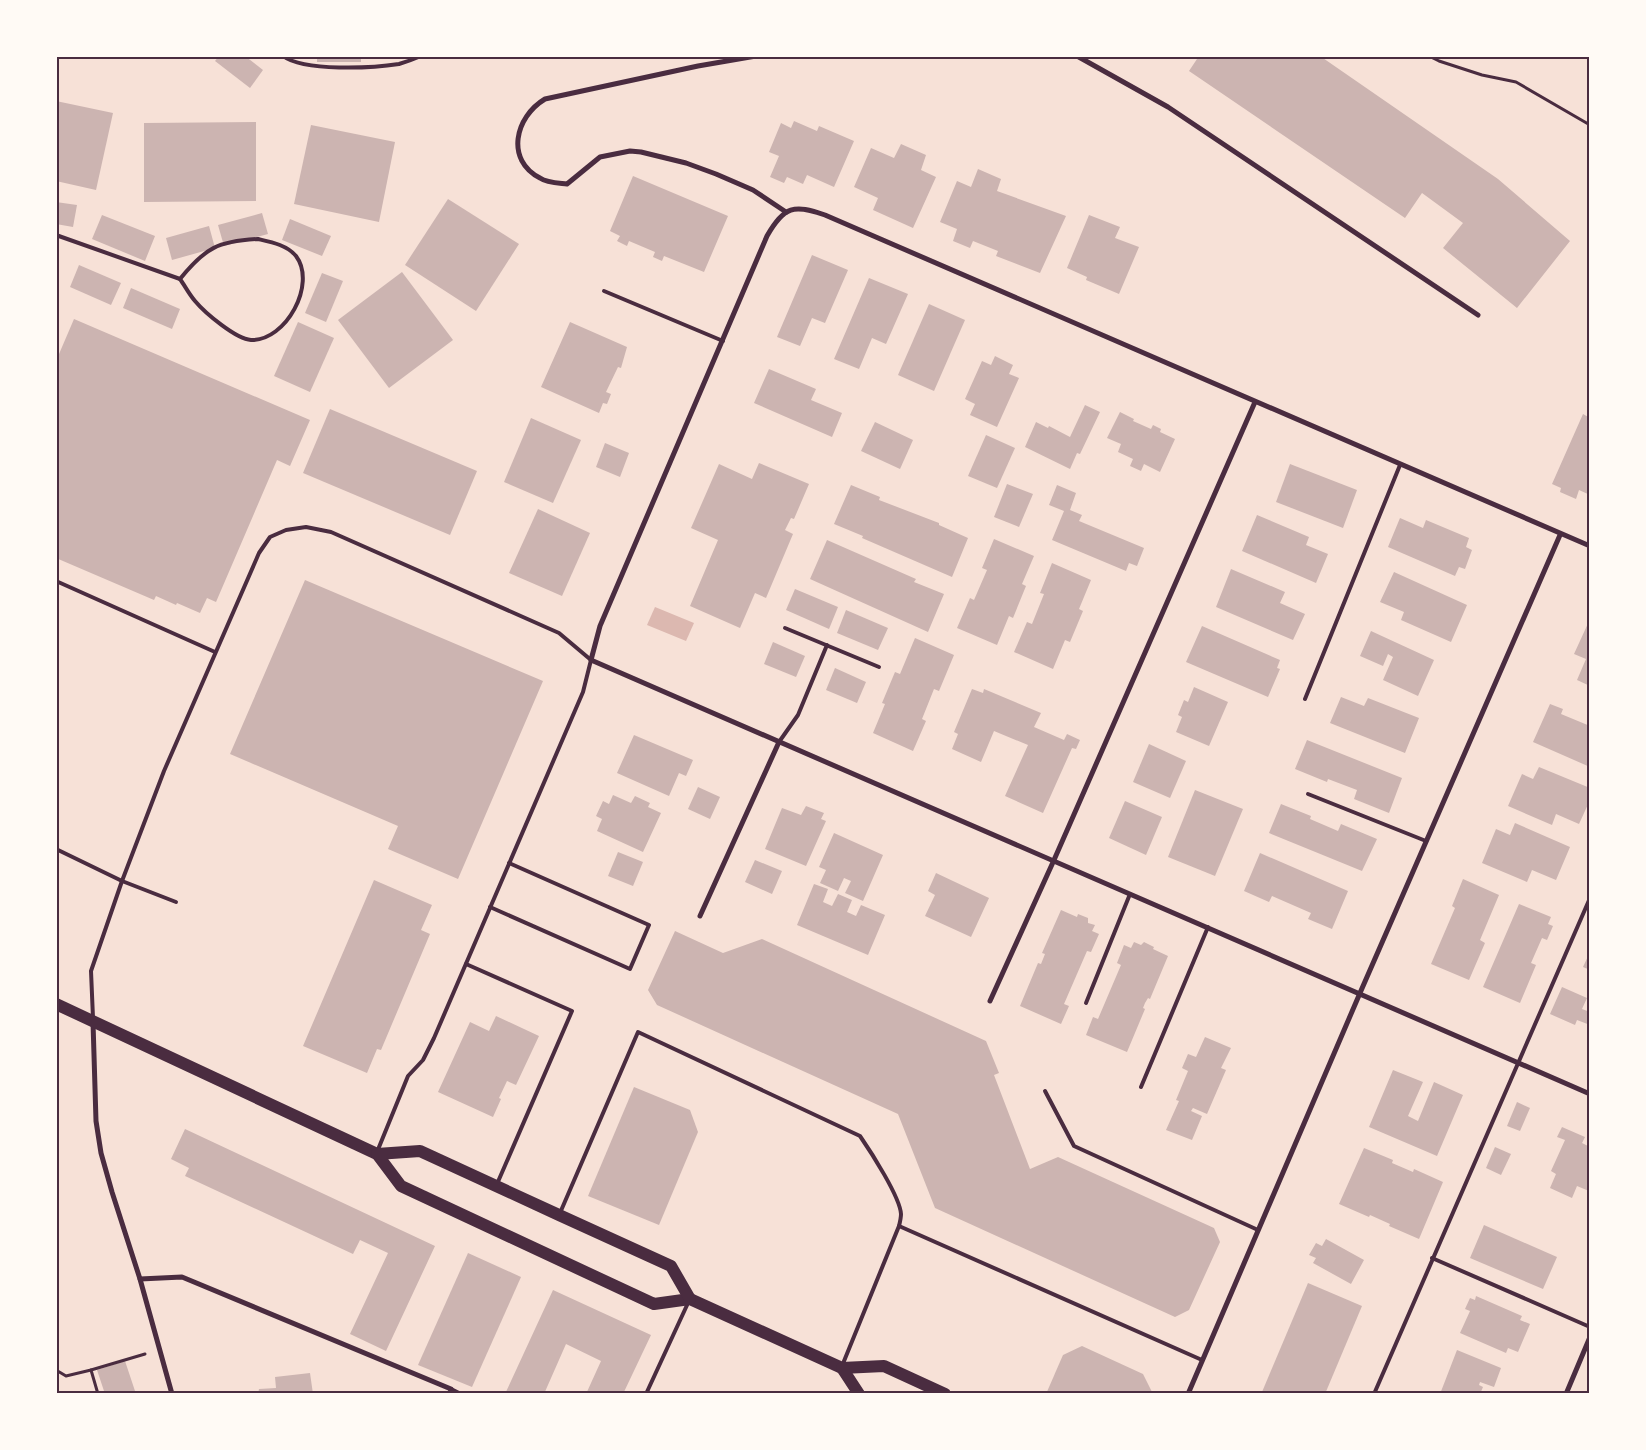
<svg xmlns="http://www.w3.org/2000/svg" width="1646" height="1450" viewBox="0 0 1646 1450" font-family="Montserrat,sans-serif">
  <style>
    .water { fill: #dcb8b0 }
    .building { fill: #ccb4b1 }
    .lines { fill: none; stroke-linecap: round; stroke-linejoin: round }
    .path { stroke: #4a2c40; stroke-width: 3 }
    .service { stroke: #4a2c40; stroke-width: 4 }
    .minor { stroke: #4a2c40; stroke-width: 5 }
    .primary { stroke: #4a2c40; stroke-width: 12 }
    .neatline { fill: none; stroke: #4a2c40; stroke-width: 2 }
  </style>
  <rect width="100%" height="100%" fill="#f7e1d7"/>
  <!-- water -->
  <polygon class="water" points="655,607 694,623 686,641 647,625"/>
  <!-- building -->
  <g class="building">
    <polygon points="219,56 245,56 263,70 250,88 215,61"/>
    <rect x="317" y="56" width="44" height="6"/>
    <polygon points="1199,56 1320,56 1498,179 1570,241 1517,308 1443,248 1463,223 1422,193 1405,218 1189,71"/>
    <polygon points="56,101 113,113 96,190 56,181"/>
    <polygon points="794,121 817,131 819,126 854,141 834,187 807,175 803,184 787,177 784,183 770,177 779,156 769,152 781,123 791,128"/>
    <polygon points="256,122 256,201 144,202 144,123"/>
    <polygon points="311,125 395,142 379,222 294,204"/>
    <polygon points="901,144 926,155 921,170 936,177 913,228 873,210 878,198 854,187 871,148 894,158"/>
    <polygon points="978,169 1001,179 997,191 1066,216 1040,273 996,256 998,251 973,241 970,248 953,241 957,229 940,222 957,181 971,187"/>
    <polygon points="633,176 728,216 704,272 664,256 662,261 653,257 655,252 629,241 627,246 617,241 620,236 610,231"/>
    <polygon points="448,199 519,244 476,311 405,265"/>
    <polygon points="56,202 77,205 73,227 56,224"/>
    <polygon points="262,213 268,234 224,246 218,225"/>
    <polygon points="102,215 155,236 145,261 92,239"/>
    <polygon points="1089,215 1120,227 1115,238 1139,247 1119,294 1086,280 1087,277 1067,268"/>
    <polygon points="290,219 331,236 322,256 282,240"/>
    <polygon points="209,226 215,248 172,260 166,238"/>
    <polygon points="812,255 848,270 825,323 812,318 800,346 777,337"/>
    <polygon points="79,265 121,283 111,305 70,287"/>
    <polygon points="402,272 453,340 389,388 338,320"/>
    <polygon points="322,273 343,281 326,322 305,313"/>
    <polygon points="869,278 908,294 886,344 872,338 859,369 834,359"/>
    <polygon points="131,288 180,309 172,329 123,308"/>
    <polygon points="929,304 965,320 934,391 898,375"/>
    <polygon points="74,319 310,420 290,466 277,460 216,602 207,598 200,613 177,603 176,605 156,596 154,600 56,558 56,361"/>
    <polygon points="298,322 334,338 310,392 274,376"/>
    <polygon points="570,322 627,347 621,368 618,367 606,392 611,394 607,404 603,403 599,413 541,387"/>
    <polygon points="995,356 1013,365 1009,374 1019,378 997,427 970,415 975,404 965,399 982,361 991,365"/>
    <polygon points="769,369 816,389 811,400 842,413 832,437 754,403"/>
    <polygon points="1085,405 1100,412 1080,454 1077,453 1070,469 1025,447 1036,422 1048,428 1049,426 1070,437"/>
    <polygon points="330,409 477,471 450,535 303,473"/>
    <polygon points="1120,412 1134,419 1133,421 1151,429 1153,425 1161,429 1160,432 1175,439 1160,472 1144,464 1141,471 1130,466 1133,459 1118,452 1121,444 1107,438"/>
    <polygon points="1583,414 1590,418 1590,495 1579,490 1576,499 1560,492 1561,488 1552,484"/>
    <polygon points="531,418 581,440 553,503 504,482"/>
    <polygon points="875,422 913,440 900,469 861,451"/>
    <polygon points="986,435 1015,448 997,488 968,476"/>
    <polygon points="605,443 629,453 620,477 596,467"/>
    <polygon points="759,463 809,484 794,519 791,518 785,530 793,534 766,598 755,593 740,628 690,606 718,540 691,528 719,464 752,479"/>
    <polygon points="1290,464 1357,490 1343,528 1276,502"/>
    <polygon points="1007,484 1033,494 1019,527 994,517"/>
    <polygon points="851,485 880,497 879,500 939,523 939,525 968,538 952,577 862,538 863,536 834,524"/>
    <polygon points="1057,485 1076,493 1070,510 1082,515 1079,521 1144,548 1137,566 1129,563 1126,571 1052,540 1064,511 1049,505"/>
    <polygon points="538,509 590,533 562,596 509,573"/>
    <polygon points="1257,515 1309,537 1306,545 1328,554 1316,583 1242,551"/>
    <polygon points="1400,518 1423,528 1426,520 1469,538 1466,547 1472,550 1465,569 1459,567 1455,576 1388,547"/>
    <polygon points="994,539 1034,556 1022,584 1026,586 1013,618 1009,616 997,645 957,628 970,598 974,600 987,570 982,568"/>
    <polygon points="827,540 916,579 914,582 944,594 928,632 810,579"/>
    <polygon points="1052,563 1091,580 1079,609 1083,611 1070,642 1065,640 1053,669 1014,652 1027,622 1032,624 1044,594 1040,593"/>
    <polygon points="1231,569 1285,592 1280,603 1305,614 1293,640 1216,607"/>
    <polygon points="1394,572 1467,605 1451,642 1401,620 1404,612 1380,602"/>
    <polygon points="305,580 543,681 458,879 388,849 398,826 230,754"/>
    <polygon points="795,589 838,607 829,629 786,610"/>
    <polygon points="846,610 888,628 878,650 837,633"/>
    <polygon points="1590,619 1590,686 1577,680 1586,659 1574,654"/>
    <polygon points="1202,626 1280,660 1277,668 1280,669 1268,697 1186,662"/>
    <polygon points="1371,631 1434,660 1418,696 1383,680 1393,657 1388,654 1383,666 1360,656"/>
    <polygon points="915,638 954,655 939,691 934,689 922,719 926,721 913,751 873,733 885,704 882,703 895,672 900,674"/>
    <polygon points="773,642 805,656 796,677 764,664"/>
    <polygon points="835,668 866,682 857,703 826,690"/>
    <polygon points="1194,687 1228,702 1209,746 1176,732 1182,717 1178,715 1184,700 1188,702"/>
    <polygon points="972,689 983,693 984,689 1041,713 1034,727 1064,740 1067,734 1080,740 1076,749 1072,748 1043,813 1005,796 1028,745 994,731 981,762 952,749 958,734 954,732"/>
    <polygon points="1341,697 1364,706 1368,698 1419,718 1405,753 1330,723"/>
    <polygon points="1550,704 1563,709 1561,714 1590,726 1590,767 1533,742"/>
    <polygon points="634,735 693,760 686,776 679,773 669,796 617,773"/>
    <polygon points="1307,740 1402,778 1389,813 1354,799 1357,790 1328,779 1327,782 1295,769"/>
    <polygon points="1149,744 1186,761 1170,798 1133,782"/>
    <polygon points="1539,767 1590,788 1590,800 1579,824 1556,814 1552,825 1508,806 1522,774 1533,779"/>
    <polygon points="698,787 720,797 710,819 688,809"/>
    <polygon points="1195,790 1243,809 1215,876 1168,857"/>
    <polygon points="613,795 631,803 635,796 650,803 648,807 661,813 643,852 597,831 602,819 596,816 603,801 609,804"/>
    <polygon points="1125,801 1162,817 1146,855 1109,838"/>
    <polygon points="1281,804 1311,816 1310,819 1338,831 1341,824 1377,839 1362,871 1269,833"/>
    <polygon points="806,806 824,813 821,819 826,821 806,866 765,849 782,808 801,815"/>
    <polygon points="1515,823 1570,847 1556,880 1532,870 1527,882 1482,863 1496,829 1510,835"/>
    <polygon points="834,833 883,855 863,901 845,893 851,881 844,878 838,891 820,883 826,870 819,867"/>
    <polygon points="618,852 643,862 633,886 608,876"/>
    <polygon points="1260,853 1348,891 1332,929 1308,919 1311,913 1272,896 1269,902 1244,891"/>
    <polygon points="755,860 782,871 772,894 745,882"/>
    <polygon points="936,873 989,898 971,937 925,916 935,895 928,891"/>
    <polygon points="1463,879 1499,895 1480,940 1485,943 1469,980 1431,964 1455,908 1452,906"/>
    <polygon points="374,880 432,905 421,930 430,934 381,1050 377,1049 367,1073 303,1046"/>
    <polygon points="814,884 828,889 823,902 832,906 838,894 852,900 847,912 856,916 861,905 885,915 868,955 797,925"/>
    <polygon points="1519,904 1551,917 1548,924 1553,926 1547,940 1542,938 1531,963 1536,965 1520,1003 1483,987"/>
    <polygon points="1061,910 1077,917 1078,914 1088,918 1088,923 1095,925 1092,931 1099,934 1091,952 1087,951 1077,974 1064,1004 1069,1006 1061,1024 1020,1006 1038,963 1041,964 1045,954 1042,953"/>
    <polygon points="675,931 723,953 762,939 986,1041 999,1073 994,1075 1030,1169 1058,1157 1214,1228 1220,1242 1189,1310 1175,1317 935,1208 898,1114 657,1005 648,990"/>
    <polygon points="1134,942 1141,945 1144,942 1154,947 1153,949 1168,956 1150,999 1148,998 1145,1003 1143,1008 1145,1009 1127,1052 1086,1035 1093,1017 1098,1019 1121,965 1117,963 1124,945 1131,948"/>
    <polygon points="1590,952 1590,970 1583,967"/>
    <polygon points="1562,987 1587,998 1582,1009 1590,1012 1590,1025 1577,1020 1575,1025 1550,1014"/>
    <polygon points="496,1016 539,1036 516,1085 507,1081 499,1098 501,1099 493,1117 438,1092 470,1022 489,1031"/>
    <polygon points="1205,1037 1231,1048 1221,1068 1226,1070 1207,1114 1193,1108 1191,1111 1202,1116 1192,1140 1166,1130 1179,1101 1176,1100 1188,1071 1182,1068 1188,1054 1196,1057"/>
    <polygon points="1393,1070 1423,1082 1408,1116 1418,1121 1434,1082 1463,1095 1437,1156 1369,1127"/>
    <polygon points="634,1087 690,1110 698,1132 659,1225 588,1196"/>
    <polygon points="1517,1102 1530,1108 1520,1131 1507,1126"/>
    <polygon points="1562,1127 1585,1137 1582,1143 1590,1147 1590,1189 1589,1191 1577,1186 1572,1198 1550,1188 1556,1174 1551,1171 1565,1140 1557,1137"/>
    <polygon points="185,1129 435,1246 386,1351 350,1334 388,1253 360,1240 353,1254 185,1176 189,1168 171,1159"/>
    <polygon points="1495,1147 1511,1154 1501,1175 1486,1168"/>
    <polygon points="1364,1148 1393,1160 1392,1163 1413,1172 1414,1169 1443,1182 1419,1239 1389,1226 1390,1224 1370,1215 1369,1217 1339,1204"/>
    <polygon points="1484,1225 1557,1257 1543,1289 1470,1258"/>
    <polygon points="1326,1239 1364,1260 1351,1284 1313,1263 1316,1258 1309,1255 1316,1243 1322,1246"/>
    <polygon points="468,1253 521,1277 472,1387 418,1365"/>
    <polygon points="1308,1283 1362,1306 1325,1394 1265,1394 1262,1392"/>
    <polygon points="553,1290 651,1335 623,1394 586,1394 601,1361 566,1344 544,1394 505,1394"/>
    <polygon points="1476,1296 1522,1316 1520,1320 1530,1324 1518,1352 1508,1348 1506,1353 1460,1333 1470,1311 1465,1309 1470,1298 1475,1300"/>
    <polygon points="1082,1346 1143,1374 1153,1394 1046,1394 1063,1355"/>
    <polygon points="1457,1350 1501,1368 1494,1387 1480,1382 1479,1385 1483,1387 1480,1394 1440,1394"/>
    <polygon points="125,1361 136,1394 105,1394 97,1370"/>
    <polygon points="310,1373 313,1394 258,1394 259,1389 276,1388 275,1377"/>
  </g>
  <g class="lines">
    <!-- path -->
    <g class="path">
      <polyline points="1429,56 1439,61 1482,75 1516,82 1590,125"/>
      <polyline points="56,1370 66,1376 91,1370"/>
      <polyline points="98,1394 91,1370 145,1354"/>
    </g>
    <!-- service -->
    <g class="service">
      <path d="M283,56C304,72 373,68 399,64C406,62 414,59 421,56"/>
      <polyline points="56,235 180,279"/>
      <path d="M258,239C271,242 287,245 296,256C317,284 286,341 251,340C236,339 205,313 195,301C189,294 185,286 180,279C205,248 218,241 258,239Z"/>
      <polyline points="604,291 723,341"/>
      <polyline points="56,581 215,652"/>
      <polyline points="785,628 879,667"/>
      <polyline points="1305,699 1400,465"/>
      <polyline points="779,742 798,715 827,645"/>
      <polyline points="1308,794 1426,841"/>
      <polyline points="56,849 122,881 176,902"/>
      <polyline points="490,907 630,969 649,925 509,863"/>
      <polyline points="466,964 572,1011 497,1184"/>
      <polyline points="1086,1003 1130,894"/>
      <polyline points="93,1018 91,971 122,881 164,771 259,553 270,537 286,530 306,527 331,532 559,633 591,660 583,692 434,1038 423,1060 408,1076 377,1152"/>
      <polyline points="1141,1087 1208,927"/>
      <polyline points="1045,1091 1074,1146 1258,1230"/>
      <path d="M560,1213L638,1032L860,1136C871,1152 900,1197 901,1214C901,1217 900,1222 899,1226L842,1366"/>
      <polyline points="899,1226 1202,1360"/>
      <polyline points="1432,1258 1590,1327"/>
      <polyline points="451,1389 461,1394"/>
      <polyline points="646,1394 688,1303"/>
      <polyline points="1374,1394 1590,898"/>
    </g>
    <!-- minor -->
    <g class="minor">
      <path d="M756,56L698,66L545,99C515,117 505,160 540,178C547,183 558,183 567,184L600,157L630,151L641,152L686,163L716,174L753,190L786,212"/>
      <polyline points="1077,56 1168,107 1478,315"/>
      <path d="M1590,546L825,215C794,204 784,206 767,236L600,626L591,660L1590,1094"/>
      <polyline points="700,916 779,742"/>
      <polyline points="990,1001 1054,860 1255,402"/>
      <polyline points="93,1022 96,1121 101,1153 112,1192 140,1279 172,1394"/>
      <polyline points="140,1279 182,1277 451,1389 450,1394"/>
      <polyline points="1188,1394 1360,993 1560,535"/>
      <polyline points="1566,1394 1590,1337"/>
    </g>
    <!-- primary -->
    <g class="primary">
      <polyline points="56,1004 377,1154 401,1186 654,1304 690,1299 842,1368 884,1366 945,1394"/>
      <polyline points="377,1154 420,1151 559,1215 671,1266 690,1299"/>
      <polyline points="842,1368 859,1394"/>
    </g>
  </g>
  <!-- border -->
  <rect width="1646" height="1450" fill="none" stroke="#fffaf5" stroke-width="115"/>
  <rect x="58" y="58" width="1530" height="1334" class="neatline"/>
</svg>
